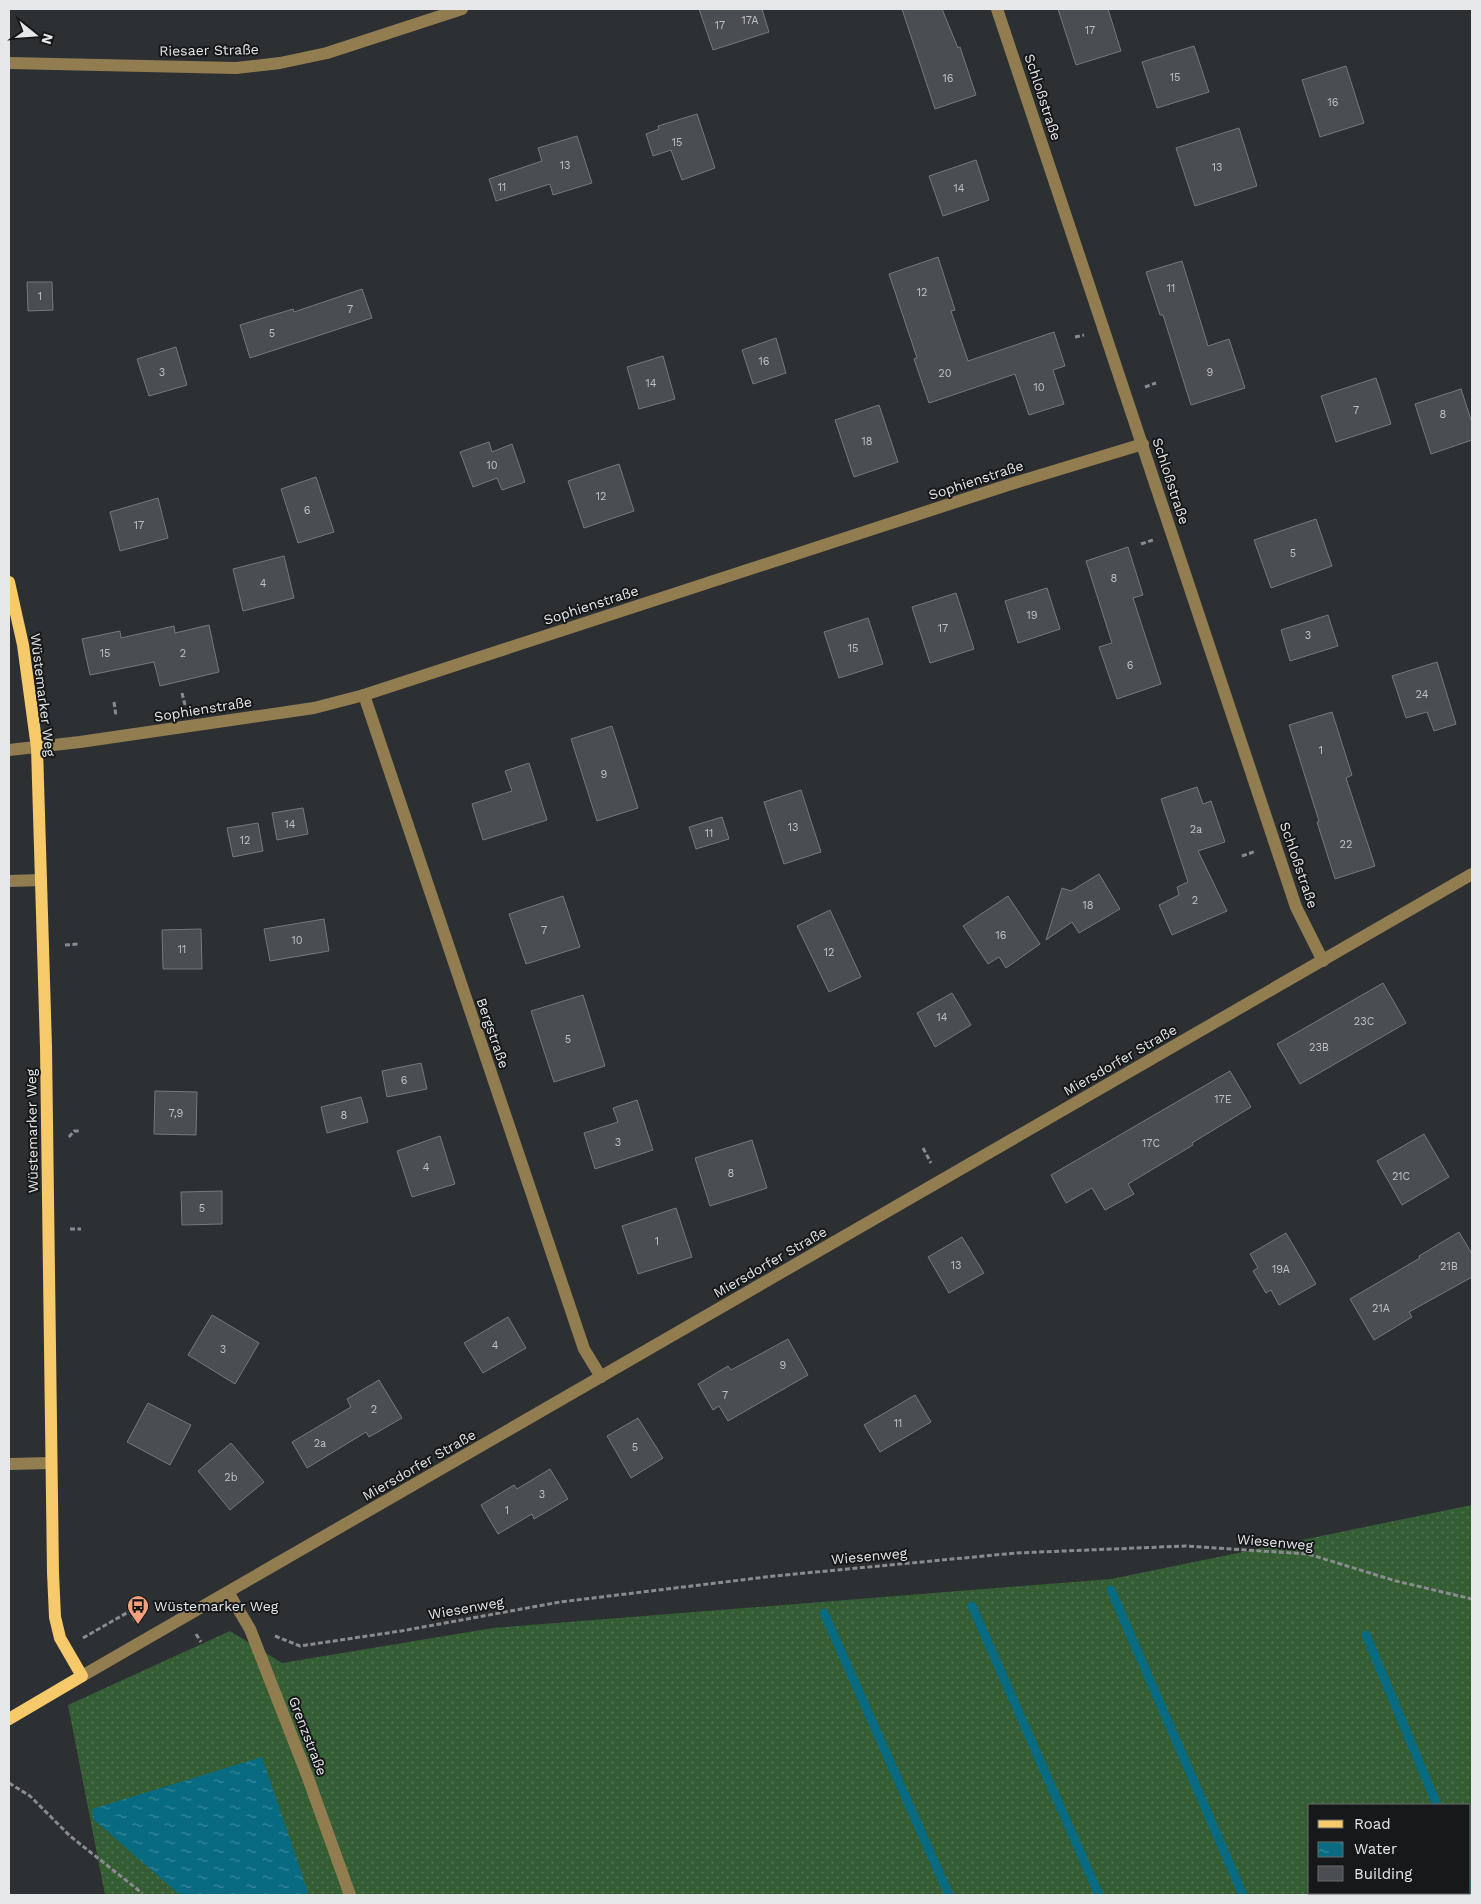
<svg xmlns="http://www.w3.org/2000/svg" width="1481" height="1904" viewBox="0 0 1481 1904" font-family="'Work Sans',sans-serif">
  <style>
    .grass { fill: url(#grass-dots); fill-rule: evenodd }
    .water { fill: url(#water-ripples) }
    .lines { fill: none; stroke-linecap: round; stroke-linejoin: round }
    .stream { stroke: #096b81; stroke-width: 9 }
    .building { fill: #4a4d51; stroke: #75797d }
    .path { stroke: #898b8e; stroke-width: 3; stroke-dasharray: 5 2.5; stroke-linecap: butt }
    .minor { stroke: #927d51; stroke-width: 12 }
    .major { stroke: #f6c96a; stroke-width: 12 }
    .labels { text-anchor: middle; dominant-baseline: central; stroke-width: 4; stroke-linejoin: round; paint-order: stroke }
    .number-label { font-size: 11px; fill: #bec0c3 }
    .street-label { font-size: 14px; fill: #e5e7e9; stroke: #161819 }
    .poi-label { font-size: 14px; fill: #e5e7e9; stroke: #161819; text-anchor: start }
  </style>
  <defs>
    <pattern id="grass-dots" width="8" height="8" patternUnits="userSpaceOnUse" patternTransform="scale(1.25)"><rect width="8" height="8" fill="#345d34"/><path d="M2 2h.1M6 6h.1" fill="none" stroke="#517451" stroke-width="1.8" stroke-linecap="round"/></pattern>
    <pattern id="water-ripples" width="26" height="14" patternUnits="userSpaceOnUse" patternTransform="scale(1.25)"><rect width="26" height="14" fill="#096b81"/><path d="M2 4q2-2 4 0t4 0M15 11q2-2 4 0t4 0" fill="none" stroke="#398799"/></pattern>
  </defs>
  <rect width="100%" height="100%" fill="#2d3033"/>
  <!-- grass -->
  <path class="grass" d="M1472,1505V1895H105L68,1705L230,1631L282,1663L493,1628L1111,1579ZM1310,1805H1470V1893H1310Z"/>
  <!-- water -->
  <polygon class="water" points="262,1757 309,1895 180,1895 93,1819 92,1809"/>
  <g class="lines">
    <!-- stream -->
    <g class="stream">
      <polyline points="1111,1590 1243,1895"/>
      <polyline points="972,1606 1099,1895"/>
      <polyline points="824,1613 949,1895"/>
      <polyline points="1366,1635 1437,1805"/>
      <polyline points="1470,1885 1472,1891"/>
    </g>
  </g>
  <!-- building -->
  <g class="building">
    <polygon points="699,9 762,9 769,32 713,50"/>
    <polygon points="902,9 942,9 958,48 960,47 976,95 935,109"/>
    <polygon points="1058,9 1108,9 1121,51 1076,65"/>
    <polygon points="1194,46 1209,92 1157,108 1142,62"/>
    <polygon points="1346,66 1364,123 1320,137 1302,80"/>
    <polygon points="697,114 715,168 682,180 671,150 653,156 646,134 659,129 658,126"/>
    <polygon points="1239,128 1257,186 1195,206 1176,148"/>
    <polygon points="577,136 592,183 553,195 550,184 496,201 489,179 542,161 538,148"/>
    <polygon points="976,160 989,200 943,216 929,176"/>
    <polygon points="938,257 955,310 951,311 968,361 1054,332 1065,366 1053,370 1064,404 1029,415 1015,374 929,403 914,359 917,358 889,274"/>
    <polygon points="1182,261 1208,346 1229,339 1245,388 1191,405 1163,315 1160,315 1146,272"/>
    <polygon points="27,282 52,282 53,310 28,311"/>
    <polygon points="362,289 372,318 250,358 240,325 293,309 294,312"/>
    <polygon points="776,338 786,373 753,384 742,350"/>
    <polygon points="176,347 187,385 149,396 137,359"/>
    <polygon points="663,356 675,399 639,409 627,367"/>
    <polygon points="1376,378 1391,424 1336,442 1321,396"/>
    <polygon points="1461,389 1472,423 1472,440 1431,454 1415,404"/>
    <polygon points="879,405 898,462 854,477 835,420"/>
    <polygon points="489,442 492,452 512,444 525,482 502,490 497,478 473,487 460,452"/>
    <polygon points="619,464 634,511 584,528 568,481"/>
    <polygon points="316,477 334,532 298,543 281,489"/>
    <polygon points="158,498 168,538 120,551 110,512"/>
    <polygon points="1316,519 1332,566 1271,588 1254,540"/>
    <polygon points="1128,547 1143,595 1133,598 1161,684 1117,699 1099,647 1112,643 1086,561"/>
    <polygon points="284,556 294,598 243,611 233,569"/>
    <polygon points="1047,588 1060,629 1018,643 1005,601"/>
    <polygon points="956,593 974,649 930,663 912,607"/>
    <polygon points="1328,615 1338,646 1290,661 1281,630"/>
    <polygon points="868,618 883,664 839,678 824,632"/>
    <polygon points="209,625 219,672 160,686 154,662 90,675 82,639 120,631 121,638 174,626 175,633"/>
    <polygon points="1437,662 1456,724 1434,731 1427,712 1406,718 1392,676"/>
    <polygon points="1332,712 1352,775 1346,778 1375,866 1335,879 1317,822 1319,821 1289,725"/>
    <polygon points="612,726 638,808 597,821 571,739"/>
    <polygon points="529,763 547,820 483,840 472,804 512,791 505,771"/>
    <polygon points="1197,787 1203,804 1211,801 1225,842 1198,851 1227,911 1172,935 1159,905 1179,895 1177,887 1188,882 1161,799"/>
    <polygon points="801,790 821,852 784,864 764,802"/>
    <polygon points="303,808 308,834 277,840 272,813"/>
    <polygon points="722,817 729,839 696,849 689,827"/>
    <polygon points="258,823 263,851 233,857 227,828"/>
    <polygon points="1099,874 1120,909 1079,933 1072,922 1046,940 1062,888 1071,891"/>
    <polygon points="563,896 580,947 526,964 509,914"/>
    <polygon points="1008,896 1040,944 1006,968 999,957 988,964 963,926"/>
    <polygon points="830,910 861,977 829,992 797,926"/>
    <polygon points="324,919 329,951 270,961 264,929"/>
    <polygon points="201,929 202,969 163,969 162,930"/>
    <polygon points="1383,983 1406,1023 1300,1084 1277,1044"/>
    <polygon points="952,993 971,1025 935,1047 917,1013"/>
    <polygon points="583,995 605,1066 554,1082 531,1011"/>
    <polygon points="421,1063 427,1089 387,1097 382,1071"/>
    <polygon points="1230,1071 1251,1107 1192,1143 1193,1145 1128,1184 1134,1194 1105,1210 1092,1188 1066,1203 1051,1175"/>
    <polygon points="155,1091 197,1092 196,1135 154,1134"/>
    <polygon points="361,1097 368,1122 327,1133 321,1107"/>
    <polygon points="637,1100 653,1150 595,1169 584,1133 618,1122 613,1108"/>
    <polygon points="1424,1134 1449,1177 1402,1205 1377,1161"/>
    <polygon points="440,1136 455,1184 412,1197 397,1151"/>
    <polygon points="752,1140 767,1188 710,1206 695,1158"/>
    <polygon points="222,1191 222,1224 182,1225 181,1192"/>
    <polygon points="676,1208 692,1257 638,1274 622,1226"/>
    <polygon points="1459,1232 1472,1254 1472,1277 1409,1312 1412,1317 1374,1340 1350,1299 1420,1258 1419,1256"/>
    <polygon points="1286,1233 1316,1284 1279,1305 1271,1290 1266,1293 1253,1271 1258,1268 1250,1254"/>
    <polygon points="962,1237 984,1273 949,1293 928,1257"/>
    <polygon points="212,1315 259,1343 235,1384 188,1355"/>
    <polygon points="508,1317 526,1348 483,1373 464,1343"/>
    <polygon points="788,1339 808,1375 728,1421 719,1406 713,1410 698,1384 728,1366 731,1370"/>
    <polygon points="379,1380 402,1418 369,1437 366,1432 307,1468 292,1442 351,1407 347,1399"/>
    <polygon points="915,1395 931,1422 880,1452 864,1425"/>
    <polygon points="148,1403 191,1425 170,1465 127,1442"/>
    <polygon points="638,1418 663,1458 631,1478 607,1436"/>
    <polygon points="231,1443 264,1482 230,1510 198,1471"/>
    <polygon points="550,1469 568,1499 534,1519 532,1514 498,1534 481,1505 514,1485 517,1489"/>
  </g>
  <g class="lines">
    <!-- path -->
    <g class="path">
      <polyline points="1075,337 1084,335"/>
      <polyline points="1145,387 1156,383"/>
      <polyline points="1141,544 1153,540"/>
      <polyline points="182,693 185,705"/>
      <polyline points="114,702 116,716"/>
      <polyline points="1242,856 1256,851"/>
      <polyline points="65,945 79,944"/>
      <polyline points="69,1137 74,1131 81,1131"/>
      <polyline points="923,1148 931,1163"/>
      <polyline points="70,1229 81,1229"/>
      <polyline points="196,1634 201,1642"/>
      <polyline points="275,1636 300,1646 401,1631 560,1602 774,1576 1016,1553 1185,1546 1308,1554 1396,1581 1472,1599"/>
      <polyline points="83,1638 130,1611 136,1622"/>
      <polyline points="9,1783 30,1796 70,1836 142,1893"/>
    </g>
    <!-- minor -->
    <g class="minor">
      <polyline points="997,9 1296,907 1323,961"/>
      <polyline points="9,63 236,68 280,63 327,53 462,9"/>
      <polyline points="364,695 584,1349 601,1377"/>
      <polyline points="9,750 80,742 314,708 364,695 1011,484 1143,444"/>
      <polyline points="9,881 41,880"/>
      <polyline points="9,1464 51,1463"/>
      <polyline points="228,1592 250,1629 307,1775 350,1895"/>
      <polyline points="82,1676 1472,874"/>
    </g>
    <!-- major -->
    <polyline class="major" points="9,582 23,645 37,748 46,1047 53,1573 55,1617 60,1638 82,1676 9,1719"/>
  </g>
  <!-- icons -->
  <defs>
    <g id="bus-pin" transform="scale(1.125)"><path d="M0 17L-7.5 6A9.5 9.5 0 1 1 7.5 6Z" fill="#f1a17d" stroke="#161819"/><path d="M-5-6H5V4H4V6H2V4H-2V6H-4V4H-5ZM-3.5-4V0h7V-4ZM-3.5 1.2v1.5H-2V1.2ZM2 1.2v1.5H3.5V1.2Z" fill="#111"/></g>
  </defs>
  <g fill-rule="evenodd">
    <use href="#bus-pin" x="138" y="1606"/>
  </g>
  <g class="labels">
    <!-- number labels -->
    <g class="number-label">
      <text x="750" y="20">17A</text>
      <text x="720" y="25">17</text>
      <text x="1090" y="30">17</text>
      <text x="1175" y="77">15</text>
      <text x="948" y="78">16</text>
      <text x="1333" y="102">16</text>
      <text x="677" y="142">15</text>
      <text x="565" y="165">13</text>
      <text x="1217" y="167">13</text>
      <text x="502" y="187">11</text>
      <text x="959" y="188">14</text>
      <text x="1171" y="288">11</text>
      <text x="922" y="292">12</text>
      <text x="40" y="296">1</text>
      <text x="350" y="309">7</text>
      <text x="272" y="333">5</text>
      <text x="764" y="361">16</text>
      <text x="162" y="372">3</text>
      <text x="1210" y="372">9</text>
      <text x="945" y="373">20</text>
      <text x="651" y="383">14</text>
      <text x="1039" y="387">10</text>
      <text x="1356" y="410">7</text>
      <text x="1443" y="414">8</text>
      <text x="867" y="441">18</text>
      <text x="492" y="465">10</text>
      <text x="601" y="496">12</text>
      <text x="307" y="510">6</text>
      <text x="139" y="525">17</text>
      <text x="1293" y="553">5</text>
      <text x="1114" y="578">8</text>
      <text x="263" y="583">4</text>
      <text x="1032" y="615">19</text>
      <text x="943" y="628">17</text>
      <text x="1308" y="635">3</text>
      <text x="853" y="648">15</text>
      <text x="105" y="653">15</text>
      <text x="183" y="653">2</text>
      <text x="1130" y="665">6</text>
      <text x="1422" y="694">24</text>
      <text x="1321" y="750">1</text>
      <text x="604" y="774">9</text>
      <text x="290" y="824">14</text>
      <text x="793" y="827">13</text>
      <text x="1196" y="829">2a</text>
      <text x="709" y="833">11</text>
      <text x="245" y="840">12</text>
      <text x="1346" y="844">22</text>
      <text x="1195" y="900">2</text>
      <text x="1088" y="905">18</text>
      <text x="544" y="930">7</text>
      <text x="1001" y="935">16</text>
      <text x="297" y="940">10</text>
      <text x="182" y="949">11</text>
      <text x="829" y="952">12</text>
      <text x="942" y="1017">14</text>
      <text x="1364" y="1021">23C</text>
      <text x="568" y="1039">5</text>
      <text x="1319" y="1047">23B</text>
      <text x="404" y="1080">6</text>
      <text x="1223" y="1099">17E</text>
      <text x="176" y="1113">7,9</text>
      <text x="344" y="1115">8</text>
      <text x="618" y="1142">3</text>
      <text x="1151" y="1143">17C</text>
      <text x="426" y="1167">4</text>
      <text x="731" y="1173">8</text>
      <text x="1401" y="1176">21C</text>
      <text x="202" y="1208">5</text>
      <text x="657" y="1241">1</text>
      <text x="956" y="1265">13</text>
      <text x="1449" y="1266">21B</text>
      <text x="1281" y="1269">19A</text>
      <text x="1381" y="1308">21A</text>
      <text x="495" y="1345">4</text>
      <text x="223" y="1349">3</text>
      <text x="783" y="1365">9</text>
      <text x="725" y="1395">7</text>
      <text x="374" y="1409">2</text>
      <text x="898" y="1423">11</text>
      <text x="320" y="1443">2a</text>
      <text x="635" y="1447">5</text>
      <text x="231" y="1477">2b</text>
      <text x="542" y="1494">3</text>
      <text x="507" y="1510">1</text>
    </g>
    <!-- street labels -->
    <g class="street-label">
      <text transform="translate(209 50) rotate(-1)">Riesaer Straße</text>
      <text transform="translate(1043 97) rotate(72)">Schloßstraße</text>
      <text transform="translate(976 480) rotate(-18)">Sophienstraße</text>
      <text transform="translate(1171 481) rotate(72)">Schloßstraße</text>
      <text transform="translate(591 605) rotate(-18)">Sophienstraße</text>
      <text transform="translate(43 695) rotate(83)">Wüstemarker Weg</text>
      <text transform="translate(203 709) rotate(-9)">Sophienstraße</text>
      <text transform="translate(1299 865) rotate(71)">Schloßstraße</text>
      <text transform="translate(493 1033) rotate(71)">Bergstraße</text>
      <text transform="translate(1120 1060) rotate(-30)">Miersdorfer Straße</text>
      <text transform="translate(32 1131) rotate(-91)">Wüstemarker Weg</text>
      <text transform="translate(770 1262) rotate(-30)">Miersdorfer Straße</text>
      <text transform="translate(419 1465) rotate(-30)">Miersdorfer Straße</text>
      <text transform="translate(1275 1542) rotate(5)">Wiesenweg</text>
      <text transform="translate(869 1556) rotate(-5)">Wiesenweg</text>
      <text transform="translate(466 1608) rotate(-10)">Wiesenweg</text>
      <text transform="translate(308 1736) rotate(69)">Grenzstraße</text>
    </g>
    <!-- poi labels -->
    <g class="poi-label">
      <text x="154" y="1606">Wüstemarker Weg</text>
    </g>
  </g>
  <!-- border -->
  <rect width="1481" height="1904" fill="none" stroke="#e5e7e9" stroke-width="20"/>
  <!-- legend -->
  <rect x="1308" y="1804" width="162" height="90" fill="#161819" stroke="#696b6c"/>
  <rect x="1318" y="1820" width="25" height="8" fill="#f6c96a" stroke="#696b6c"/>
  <text x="1354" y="1829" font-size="15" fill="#e5e7e9">Road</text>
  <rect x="1318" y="1842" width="25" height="15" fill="url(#water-ripples)" stroke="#696b6c"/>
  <text x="1354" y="1854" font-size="15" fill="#e5e7e9">Water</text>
  <rect x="1318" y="1866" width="25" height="15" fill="#4a4d51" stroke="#696b6c"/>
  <text x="1354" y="1879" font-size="15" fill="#e5e7e9">Building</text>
  <!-- north arrow -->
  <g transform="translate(35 35) rotate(107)" stroke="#161819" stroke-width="4" paint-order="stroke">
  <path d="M0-4L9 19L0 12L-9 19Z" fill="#e5e7e9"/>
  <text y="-8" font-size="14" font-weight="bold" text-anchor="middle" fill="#e5e7e9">N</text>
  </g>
</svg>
